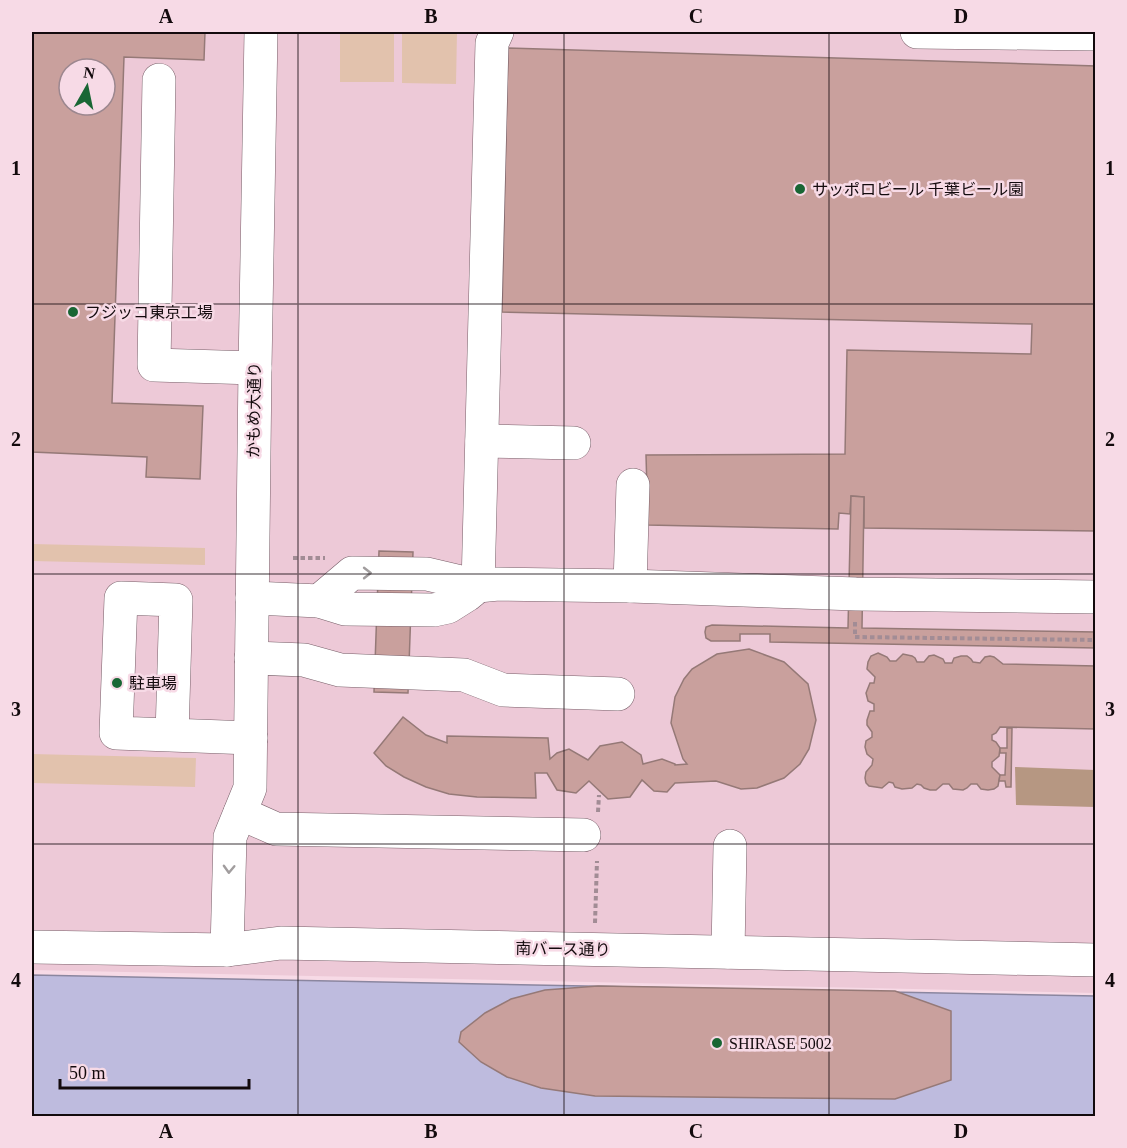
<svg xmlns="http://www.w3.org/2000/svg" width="1127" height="1148" viewBox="0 0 1127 1148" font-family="'Times New Roman','Noto Sans JP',serif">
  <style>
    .built { fill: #edc9d7; fill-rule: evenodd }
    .green { fill: #e2c2ad }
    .forest { fill: #b69782 }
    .water { fill: #bebbde; stroke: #8b869f; stroke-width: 1.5 }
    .building { fill: #c9a09d; stroke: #957977; stroke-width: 1.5; fill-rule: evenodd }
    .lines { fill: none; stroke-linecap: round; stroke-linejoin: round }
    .minor-casing { stroke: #785f69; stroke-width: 34 }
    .path { stroke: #a28c95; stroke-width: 4; stroke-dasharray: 4.5 3; stroke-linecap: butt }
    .minor { stroke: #fff; stroke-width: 33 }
    .oneway { stroke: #a19d9e }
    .grid { fill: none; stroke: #130a0d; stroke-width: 1.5; stroke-opacity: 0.55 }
    .poi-dot { fill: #196634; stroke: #f7dae6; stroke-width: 2 }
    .labels { text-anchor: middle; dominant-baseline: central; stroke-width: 5; stroke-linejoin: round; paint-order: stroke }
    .poi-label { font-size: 16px; fill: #130a0d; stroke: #f7dae6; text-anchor: start }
    .street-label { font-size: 16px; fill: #130a0d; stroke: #f7dae6 }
    .neatline { fill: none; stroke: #130a0d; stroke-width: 2 }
    .grid-label { font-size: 20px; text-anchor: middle; font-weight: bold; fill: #130a0d }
  </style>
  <rect width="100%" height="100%" fill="#f7dae6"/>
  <!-- built -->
  <path class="built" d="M32,32H1095V993L32,970ZM69,69H105V105H69Z"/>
  <!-- green -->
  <g class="green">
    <rect x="340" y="32" width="54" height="50"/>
    <polygon points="402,32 457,32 456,84 402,83"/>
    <polygon points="32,544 205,548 205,565 32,561"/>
    <polygon points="32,754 196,758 195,787 32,783"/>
  </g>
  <!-- forest -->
  <polygon class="forest" points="1015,767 1095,770 1095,807 1016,805"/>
  <!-- water -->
  <polygon class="water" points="32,975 1095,996 1095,1116 32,1116"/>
  <!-- building -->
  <g class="building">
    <path d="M32,32H205L204,60L124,57L112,403L203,406L200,479L146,477L147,457L32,452ZM69,69H105V105H69Z"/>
    <polygon points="508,48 1096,66 1096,531 864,528 864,497 851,496 850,514 839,513 838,529 648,525 646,455 845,454 847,350 1031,354 1032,324 502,312"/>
    <polygon points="851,496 864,497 862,628 1096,632 1096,648 770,642 770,634 740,634 740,641 711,641 706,638 705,632 706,627 712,625 848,628"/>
    <polygon points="379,551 413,552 408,693 374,692"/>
    <polygon points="749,649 784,662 808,684 816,720 809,749 800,764 784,778 757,788 741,789 716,781 675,783 667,792 654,791 642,780 630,797 608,799 589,781 576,793 557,790 547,773 535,773 536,798 477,797 449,794 426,787 404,777 386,766 374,753 403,717 426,735 447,743 447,736 548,738 550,759 557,753 569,749 588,760 600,746 622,742 641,755 643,764 662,759 675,764 675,765 687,764 683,759 671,723 675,697 684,679 692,669 717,654"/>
    <polygon points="878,653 887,657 890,661 896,661 903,654 912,656 915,658 917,662 924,662 929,656 934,655 943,659 945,663 952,663 954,658 961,656 967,656 971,659 973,662 980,663 985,657 990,656 994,657 1003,664 1096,666 1096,729 1000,727 996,733 992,735 992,740 996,742 1000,748 999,756 992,762 992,767 1000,775 998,786 994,789 988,790 981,789 977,784 971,784 967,788 963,790 953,789 949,784 943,784 936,790 930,790 924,788 921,785 917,784 912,788 902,789 895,787 893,783 889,782 882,788 869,786 866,783 865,778 866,772 872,765 873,759 867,754 865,747 866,741 872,737 872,732 867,725 867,720 870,711 874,711 874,704 868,701 866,693 870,683 874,683 875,677 867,669 868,662 871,656"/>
    <polygon points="1007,728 1012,728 1011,787 1006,787 1005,781 999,781 1000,775 1005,775 1006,753 1000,753 1000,748 1007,748"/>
    <polygon points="598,986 895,991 951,1011 951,1080 895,1099 595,1096 541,1088 507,1077 481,1062 459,1042 461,1032 485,1013 511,999 545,990"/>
  </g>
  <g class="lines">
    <!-- minor casing -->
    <g class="minor-casing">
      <g id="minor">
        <polyline points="917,32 1096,34"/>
        <polyline points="159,80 154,365 255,368"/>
        <polyline points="482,441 574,443"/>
        <polyline points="630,586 633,485"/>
        <polyline points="252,598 319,601 345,609 434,610 448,607 467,595 478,586 498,584 630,586 856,594 1096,597"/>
        <polyline points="319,601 352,573 427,574 478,586 492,43 497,32"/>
        <polyline points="251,658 304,660 340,670 464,675 503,690 618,694"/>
        <path d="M172,735L176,600L121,598L116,733C161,735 206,736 251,738"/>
        <polyline points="240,813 276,829 584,835"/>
        <polyline points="32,947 227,950 281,943 1096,960"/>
        <polyline points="227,950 230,837 250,788 255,368 261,32"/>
        <polyline points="728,952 730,846"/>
      </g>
    </g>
    <!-- path -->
    <g class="path">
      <polyline points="293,558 325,558"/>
      <polyline points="855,622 855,637 1096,640"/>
      <polyline points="598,812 599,795"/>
      <polyline points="595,923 597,861"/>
    </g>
    <!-- minor -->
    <use href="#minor" class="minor"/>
  </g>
  <!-- one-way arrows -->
  <defs><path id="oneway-chevron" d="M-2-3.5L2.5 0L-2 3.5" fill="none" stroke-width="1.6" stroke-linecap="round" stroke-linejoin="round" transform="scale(1.5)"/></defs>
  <g class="oneway">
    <use href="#oneway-chevron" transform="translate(367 573)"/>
    <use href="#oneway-chevron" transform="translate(229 869) rotate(92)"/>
  </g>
  <!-- grid -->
  <path class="grid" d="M298,32V1116M564,32V1116M829,32V1116M32,304H1096M32,574H1096M32,844H1096"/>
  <!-- markers -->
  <g class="poi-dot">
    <circle cx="800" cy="189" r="6"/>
    <circle cx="73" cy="312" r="6"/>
    <circle cx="117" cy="683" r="6"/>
    <circle cx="717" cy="1043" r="6"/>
  </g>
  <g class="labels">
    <!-- poi labels -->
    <g class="poi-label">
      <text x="812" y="189">サッポロビール 千葉ビール園</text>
      <text x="85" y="312">フジッコ東京工場</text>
      <text x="129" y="683">駐車場</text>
      <text x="729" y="1043">SHIRASE 5002</text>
    </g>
    <!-- street labels -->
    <g class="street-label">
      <text transform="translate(254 410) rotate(-89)">かもめ大通り</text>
      <text transform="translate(563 949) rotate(1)">南バース通り</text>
    </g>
  </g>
  <!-- border -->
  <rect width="1127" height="1148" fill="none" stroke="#f7dae6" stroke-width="66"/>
  <!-- north arrow -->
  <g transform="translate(87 87) rotate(9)"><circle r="28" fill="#f7dae6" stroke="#9c878f" stroke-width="1.5"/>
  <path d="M0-4.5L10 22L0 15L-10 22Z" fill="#196634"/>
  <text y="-9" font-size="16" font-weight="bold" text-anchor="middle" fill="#130a0d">N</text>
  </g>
  <!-- scale -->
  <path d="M60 1079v9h189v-9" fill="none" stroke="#130a0d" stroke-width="3"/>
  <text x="69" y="1079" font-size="18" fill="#130a0d" stroke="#f7dae6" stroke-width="4.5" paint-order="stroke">50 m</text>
  <rect x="33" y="33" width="1061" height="1082" class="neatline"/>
  <g class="grid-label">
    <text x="166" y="23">A</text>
    <text x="431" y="23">B</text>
    <text x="696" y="23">C</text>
    <text x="961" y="23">D</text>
    <text x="16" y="175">1</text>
    <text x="1110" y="175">1</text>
    <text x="16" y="446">2</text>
    <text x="1110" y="446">2</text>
    <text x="16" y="716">3</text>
    <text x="1110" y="716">3</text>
    <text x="16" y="987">4</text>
    <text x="1110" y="987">4</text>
    <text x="166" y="1138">A</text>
    <text x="431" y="1138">B</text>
    <text x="696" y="1138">C</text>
    <text x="961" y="1138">D</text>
  </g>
</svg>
